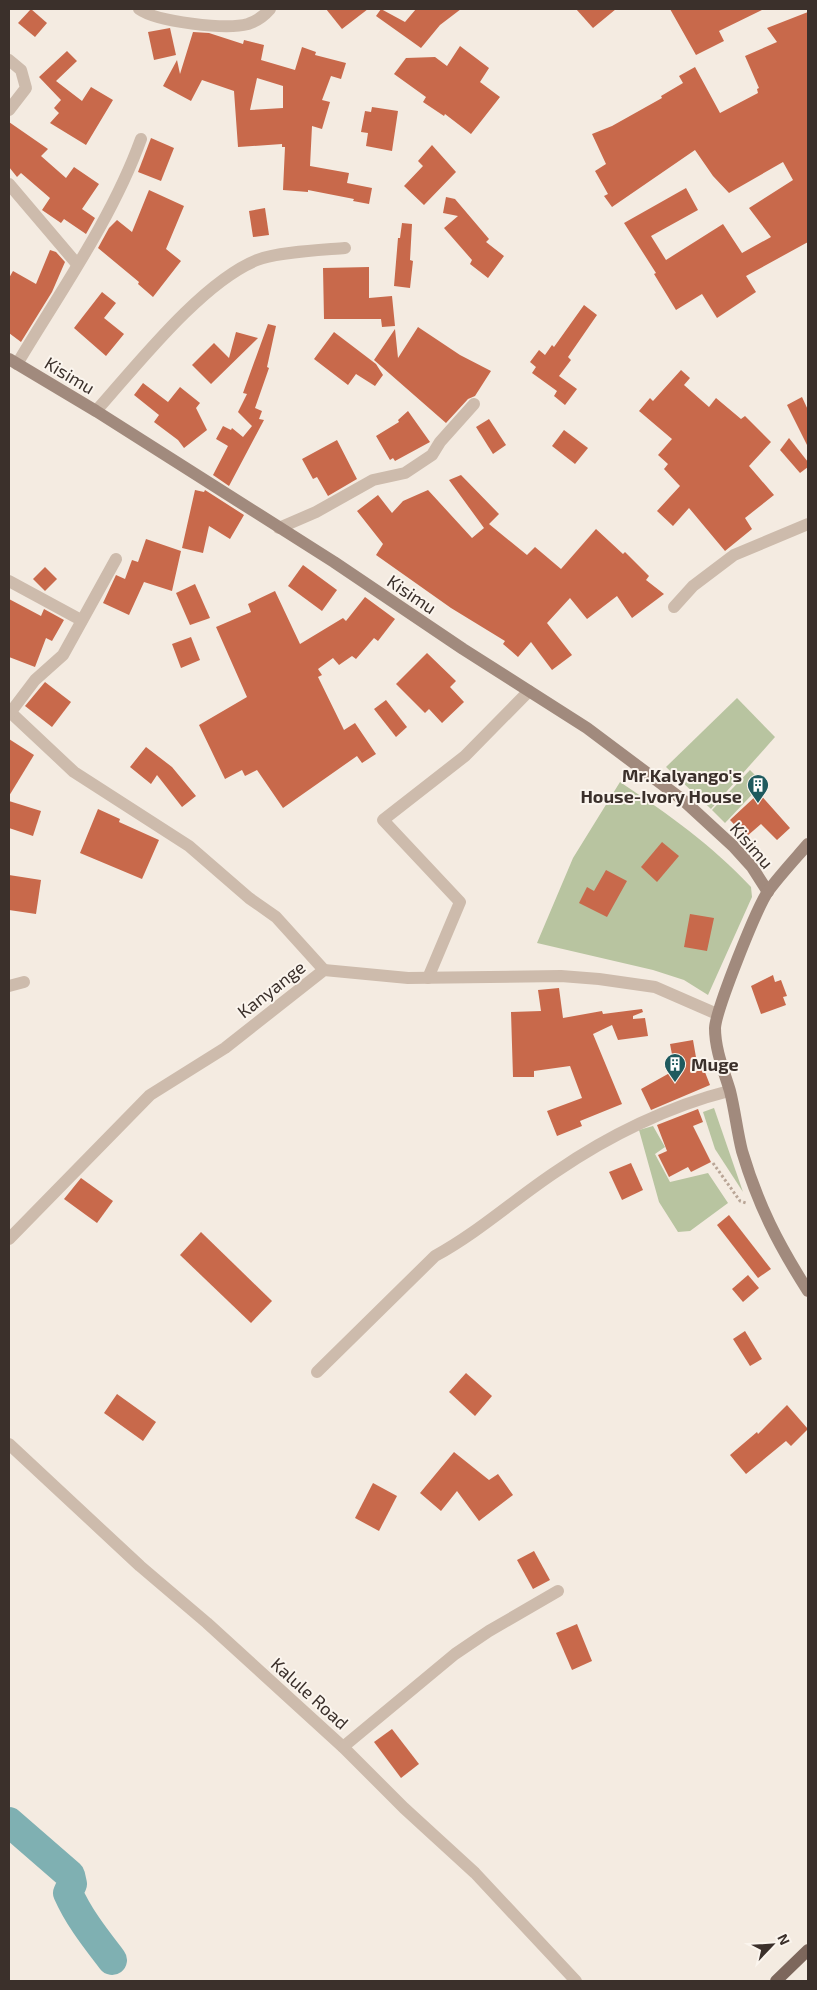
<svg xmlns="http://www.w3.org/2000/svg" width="817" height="1990" viewBox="0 0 817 1990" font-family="'Exo 2',sans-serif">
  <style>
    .green { fill: #b8c4a0 }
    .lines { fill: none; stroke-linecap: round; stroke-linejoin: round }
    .river { stroke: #7fb0b2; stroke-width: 30 }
    .building { fill: #c8694b; fill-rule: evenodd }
    .path { stroke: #b9a596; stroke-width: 3; stroke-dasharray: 2.5 2.5; stroke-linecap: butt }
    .street { stroke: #cdbbac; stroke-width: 12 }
    .secondary { stroke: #a18a7d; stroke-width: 12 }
    .primary { stroke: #7d675c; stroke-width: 12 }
    .labels { text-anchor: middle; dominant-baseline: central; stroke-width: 4; stroke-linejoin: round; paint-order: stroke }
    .street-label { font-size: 18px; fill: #3b302b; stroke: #fbf5ee }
    .poi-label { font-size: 18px; font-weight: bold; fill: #3b302b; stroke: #fbf5ee; text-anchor: end }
  </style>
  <rect width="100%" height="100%" fill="#f4ebe1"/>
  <!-- green -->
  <g class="green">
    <polygon points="737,698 775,737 711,809 666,767"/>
    <polygon points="750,770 763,783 725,823 712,810"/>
    <path d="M620,782C668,814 712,845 751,887L752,897L708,995L684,980L653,970L537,943L573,858Z"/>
    <polygon points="714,1108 743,1192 715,1149 703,1112"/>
    <polygon points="653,1126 665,1147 655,1154 670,1182 708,1173 728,1203 690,1231 678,1232 659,1202 639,1130"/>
  </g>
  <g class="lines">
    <!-- river -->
    <path class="river" d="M9,1822L70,1875L72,1884L68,1893C79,1918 96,1939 112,1960"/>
  </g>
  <!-- building -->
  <g class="building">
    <polygon points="31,9 47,23 35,37 18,23"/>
    <polygon points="326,9 368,9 342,29"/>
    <polygon points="381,9 405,22 416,9 461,9 440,25 421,48 376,16"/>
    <polygon points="576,9 616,9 593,28"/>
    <polygon points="670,9 764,9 719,31 724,41 696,55"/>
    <polygon points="808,12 808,242 746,276 756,292 717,318 702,294 676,310 654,274 656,273 624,223 686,188 698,210 651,236 666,260 723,224 742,253 771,237 749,208 793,180 783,162 729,193 713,176 695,150 612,207 604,196 608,194 595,171 606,164 592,134 612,126 662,98 661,96 683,83 679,76 695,67 720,113 758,93 757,89 759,88 745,56 777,42 767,28"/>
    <polygon points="170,28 176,55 154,60 148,32"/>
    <path d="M193,32L209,33L243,44L244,40L264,45L261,60L295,70L302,47L316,52L315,55L346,63L341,79L331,76L322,100L330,102L322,129L312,126L310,166L349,173L347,183L372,188L369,204L353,201L354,199L308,190V192L283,190L285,147H282V144L238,147L234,91L202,80L191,101L163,86L177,60L180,74ZM257,78L283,86V108L250,110Z"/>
    <polygon points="460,46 489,68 480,82 500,97 471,134 445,114 444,116 423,102 426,97 394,74 406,58 435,57 447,66"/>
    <polygon points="67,51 77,61 56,81 82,101 91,87 113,100 86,145 50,123 59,113 54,108 61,100 39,77"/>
    <polygon points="372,107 398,111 392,151 366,146 368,133 361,132 365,111 371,112"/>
    <polygon points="9,122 48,149 41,156 66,178 74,167 99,184 82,209 95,218 86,234 64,219 61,223 42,210 50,198 21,173 17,177 9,167"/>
    <polygon points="151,138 174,148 161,181 138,172"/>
    <polygon points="432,145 456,172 424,205 404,186 423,166 418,161"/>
    <polygon points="149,190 184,206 166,249 181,261 153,297 138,284 139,282 98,248 109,228 117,220 132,232"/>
    <polygon points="446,197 455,199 489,239 486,242 504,256 488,278 470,264 472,260 444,228 458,216 443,213"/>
    <polygon points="265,208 269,235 253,237 249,211"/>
    <polygon points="402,223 412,224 410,260 413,261 410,288 394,286 398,238 400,238"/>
    <polygon points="50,250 56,252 65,262 52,292 21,342 9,333 9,278 13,271 36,284"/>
    <polygon points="369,267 369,298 392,296 395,326 382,327 381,319 324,319 323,268"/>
    <polygon points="102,292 116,303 104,318 124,334 106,356 74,328"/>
    <polygon points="584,305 597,315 568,357 571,360 559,376 577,389 565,405 554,396 557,391 532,373 536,367 530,362 539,350 545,355 552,345 554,347"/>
    <polygon points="268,324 276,326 267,367 269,368 255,408 262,411 259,419 264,420 229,486 213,475 228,446 216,439 223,426 231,430 232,428 243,437 252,426 238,412 247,394 243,393"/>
    <polygon points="418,327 460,355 491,371 475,396 468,399 446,423 374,360 395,329 398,358"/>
    <polygon points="236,332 258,338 211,384 192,365 214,343 229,358"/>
    <polygon points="334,332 376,364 383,375 375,386 356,374 348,385 314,359"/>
    <polygon points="681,370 690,378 684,385 709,407 716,398 741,419 745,416 771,442 749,466 774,495 745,518 752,529 725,551 689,508 673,526 657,511 680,486 664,469 668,464 658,455 672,439 639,411 650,398 653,401"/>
    <polygon points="143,383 168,402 180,387 200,403 196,408 207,430 184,448 178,440 154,422 159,415 134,395"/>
    <polygon points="802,397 808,410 808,447 787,405"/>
    <polygon points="408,411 430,442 395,461 393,458 390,460 376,436 399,422 398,420"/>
    <polygon points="489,419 506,445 493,454 476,427"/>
    <polygon points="564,430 588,448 575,464 552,446"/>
    <polygon points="789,438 808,462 808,467 800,473 780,450"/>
    <polygon points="337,440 357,479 328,496 317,477 313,479 302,459"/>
    <polygon points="461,475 499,514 489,524 527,555 535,547 561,569 596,529 623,554 625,552 649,576 646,580 664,594 632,618 617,596 587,619 570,598 547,623 572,655 552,670 531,642 518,657 503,644 505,641 451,608 376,555 383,544 357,511 378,495 392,513 403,501 428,490 472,538 484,528 449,480"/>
    <polygon points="195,490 204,492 205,490 244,515 230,539 209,526 203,553 182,548"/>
    <polygon points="146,539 181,551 172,591 144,582 129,615 103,603 116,575 125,579 132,560 138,562"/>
    <polygon points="303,565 337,590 322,611 288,586"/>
    <polygon points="45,567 57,579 45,591 33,579"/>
    <polygon points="195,584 210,618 190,625 176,593"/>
    <polygon points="275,591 300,644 343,618 346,621 365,597 395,619 378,641 374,638 356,659 352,656 339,665 333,658 318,669 322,675 318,677 344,730 355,723 376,754 362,763 357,756 283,808 257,770 245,776 242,770 225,779 199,725 247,697 216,627 251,612 248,604"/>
    <polygon points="9,599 41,616 44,609 64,620 52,641 46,638 35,667 9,657"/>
    <polygon points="191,637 200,660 181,668 172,644"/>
    <polygon points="427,653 456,681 450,687 464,702 442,723 429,709 425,713 396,684"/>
    <polygon points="45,682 71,702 52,727 25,706"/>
    <polygon points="386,700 407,727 396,737 374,709"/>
    <polygon points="9,739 34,755 9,796"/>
    <polygon points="146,747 172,767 196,796 182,807 157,775 151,784 130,767"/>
    <polygon points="759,793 790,828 777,840 761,824 746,837 730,820"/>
    <polygon points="9,801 41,811 33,836 9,828"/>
    <polygon points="98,809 120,819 119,822 159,840 142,879 80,853"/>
    <polygon points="662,842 679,856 657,882 641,867"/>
    <polygon points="606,870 627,881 607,917 579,903 587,887 594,891"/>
    <polygon points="9,875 41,880 36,914 9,910"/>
    <polygon points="690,914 714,918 707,951 684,947"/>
    <polygon points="773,975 775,982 781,980 787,996 783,997 786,1005 761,1014 751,986"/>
    <polygon points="559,988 563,1018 602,1011 603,1014 642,1009 643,1012 633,1016 633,1019 645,1018 648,1036 618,1040 612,1025 593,1034 622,1104 580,1121 582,1126 557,1136 547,1111 582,1098 570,1066 534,1071 534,1077 513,1077 511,1012 541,1011 538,990"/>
    <polygon points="693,1040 697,1063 701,1062 710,1085 651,1110 641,1089 675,1070 670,1044"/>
    <polygon points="698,1109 703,1122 693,1126 711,1162 691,1172 688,1167 669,1177 658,1155 667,1151 657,1125"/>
    <polygon points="631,1163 643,1190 622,1200 609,1172"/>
    <polygon points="81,1178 113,1201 97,1223 64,1199"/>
    <polygon points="729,1215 771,1269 758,1278 717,1225"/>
    <polygon points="201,1232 272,1301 251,1323 180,1255"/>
    <polygon points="748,1275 759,1288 743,1302 732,1289"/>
    <polygon points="745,1331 762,1359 750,1366 733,1339"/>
    <polygon points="466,1373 492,1396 475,1416 449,1392"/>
    <polygon points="117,1394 156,1422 143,1441 104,1413"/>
    <polygon points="787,1405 808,1429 791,1446 786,1441 746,1474 730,1455 757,1432 758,1434"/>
    <polygon points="454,1452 489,1480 498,1474 513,1495 479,1521 457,1491 441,1511 420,1493"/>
    <polygon points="373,1483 397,1496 379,1531 355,1518"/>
    <polygon points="534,1551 550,1580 533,1589 517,1560"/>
    <polygon points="577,1624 592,1661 572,1670 556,1633"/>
    <polygon points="392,1729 419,1764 401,1778 374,1742"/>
  </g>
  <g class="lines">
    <!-- path -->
    <polyline class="path" points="713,1163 740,1201 746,1203"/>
    <!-- street -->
    <g class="street">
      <path d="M139,9C157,22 226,30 248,24C257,21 264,16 270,9"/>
      <polyline points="9,60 21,70 26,88 9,110"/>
      <polyline points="9,184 77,264"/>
      <path d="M17,364C60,292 112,219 141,139"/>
      <path d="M96,411C137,365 202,282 257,260C277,252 322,250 345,248"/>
      <polyline points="279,528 316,512 373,480 405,473 432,455 440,442 474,404"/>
      <polyline points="9,581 81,620"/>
      <polyline points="674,607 693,586 734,555 808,524"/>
      <polyline points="9,711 74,772 189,846 249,898 276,917 324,970"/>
      <polyline points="10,713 35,680 63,655 116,559"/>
      <polyline points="428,978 460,902 383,820 465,756 529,691"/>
      <polyline points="9,986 24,982"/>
      <polyline points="9,1239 150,1095 225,1048 324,970 408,978 561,976 599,979 655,987 717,1014"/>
      <path d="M317,1372L435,1256C479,1232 516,1198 557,1171C608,1136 669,1106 729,1091"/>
      <polyline points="9,1444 140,1566 207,1623 343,1747 404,1808 475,1873 576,1981"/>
      <polyline points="343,1747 455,1654 489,1631 558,1591"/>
    </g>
    <!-- secondary -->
    <g class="secondary">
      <polyline points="9,359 96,411 334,562 463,649 587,728 683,800 733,846 752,867 768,892"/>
      <path d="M808,844C795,859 781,874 769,890C757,906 716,1010 715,1028C715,1050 724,1071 730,1091C735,1111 737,1131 742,1151C758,1205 778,1244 808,1291"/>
    </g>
    <!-- primary -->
    <polyline class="primary" points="776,1981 808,1950"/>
  </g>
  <!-- icons -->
  <defs>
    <g id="building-pin" transform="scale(1.125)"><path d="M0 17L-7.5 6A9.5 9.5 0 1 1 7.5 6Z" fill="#1f5a5e" stroke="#fbf5ee"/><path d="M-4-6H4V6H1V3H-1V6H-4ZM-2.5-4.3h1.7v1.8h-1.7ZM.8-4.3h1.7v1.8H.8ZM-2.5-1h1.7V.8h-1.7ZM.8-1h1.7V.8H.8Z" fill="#fff"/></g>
  </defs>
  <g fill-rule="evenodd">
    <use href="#building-pin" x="758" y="785"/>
    <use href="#building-pin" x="675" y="1064"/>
  </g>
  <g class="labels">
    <!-- street labels -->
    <g class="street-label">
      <text transform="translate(70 375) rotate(31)">Kisimu</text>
      <text transform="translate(412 594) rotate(34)">Kisimu</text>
      <text transform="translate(752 845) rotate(49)">Kisimu</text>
      <text transform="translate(271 989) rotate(-38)">Kanyange</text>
      <text transform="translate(310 1693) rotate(42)">Kalule Road</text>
    </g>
    <!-- poi labels -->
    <g class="poi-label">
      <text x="742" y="775">Mr.Kalyango's<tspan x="742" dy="21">House-Ivory House</tspan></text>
      <text x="691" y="1064" text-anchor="start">Muge</text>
    </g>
  </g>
  <!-- border -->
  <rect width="817" height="1990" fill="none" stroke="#3b302b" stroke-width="20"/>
  <!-- north arrow -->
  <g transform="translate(772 1945) rotate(65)" stroke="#fbf5ee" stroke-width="4" paint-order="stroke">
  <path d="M0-4L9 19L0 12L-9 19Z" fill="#3b302b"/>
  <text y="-8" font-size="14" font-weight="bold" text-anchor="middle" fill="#3b302b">N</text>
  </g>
</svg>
